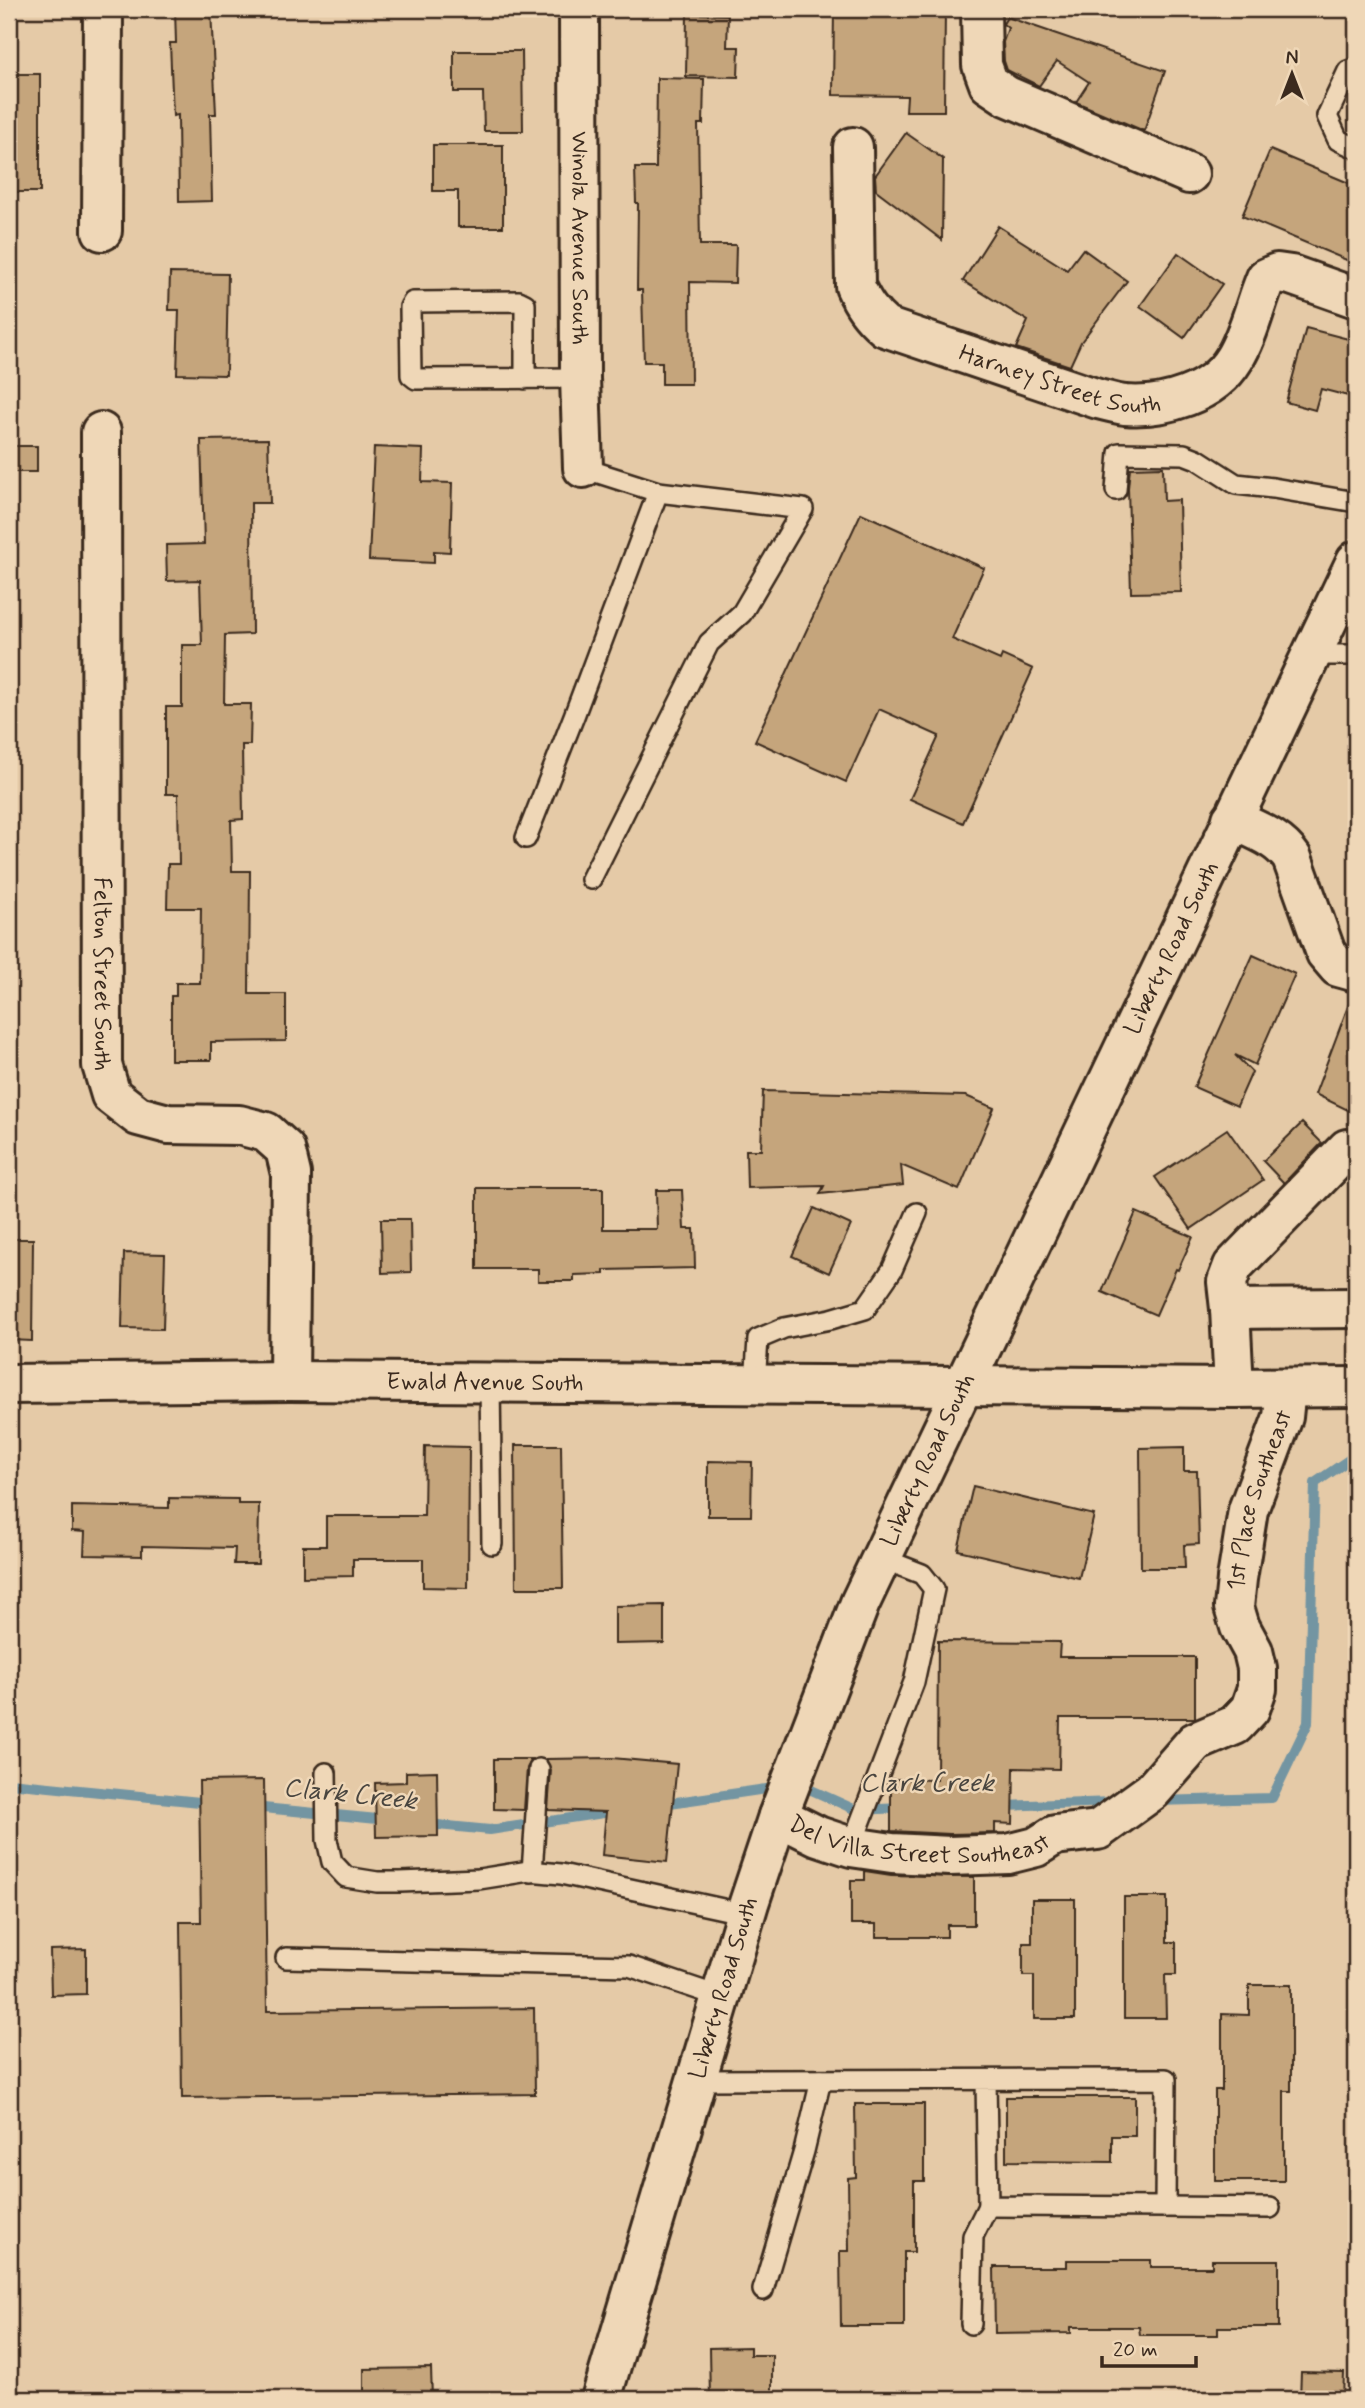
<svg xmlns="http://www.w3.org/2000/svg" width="1365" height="2408" viewBox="0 0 1365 2408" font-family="Mynerve,sans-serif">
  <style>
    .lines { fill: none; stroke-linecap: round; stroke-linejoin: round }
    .stream { stroke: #7395a2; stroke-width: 10 }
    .building { fill: #c5a57c; stroke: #3b2a1e; stroke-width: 2 }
    .service-casing { stroke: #3b2a1e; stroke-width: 24 }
    .minor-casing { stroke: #3b2a1e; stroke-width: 44 }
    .primary-casing { stroke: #3b2a1e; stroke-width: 44 }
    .service { stroke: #efd7b7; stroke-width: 19 }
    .minor { stroke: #efd7b7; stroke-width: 38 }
    .primary { stroke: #efd7b7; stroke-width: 38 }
    .labels { text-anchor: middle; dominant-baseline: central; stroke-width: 5; stroke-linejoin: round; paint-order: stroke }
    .street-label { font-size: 24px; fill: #3b2a1e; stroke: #efd7b7 }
    .water-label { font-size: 26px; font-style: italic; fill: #49453f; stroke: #efd7b7 }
  </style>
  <rect width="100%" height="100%" fill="#e5caa7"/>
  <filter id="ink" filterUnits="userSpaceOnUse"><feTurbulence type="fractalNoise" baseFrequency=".0143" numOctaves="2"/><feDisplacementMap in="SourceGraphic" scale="14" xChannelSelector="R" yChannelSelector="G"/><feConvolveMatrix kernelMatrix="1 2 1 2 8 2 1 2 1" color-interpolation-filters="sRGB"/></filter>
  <g filter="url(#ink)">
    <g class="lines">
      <!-- stream -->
      <g class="stream">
        <polyline points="9,1783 210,1803"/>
        <polyline points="798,1784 856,1810 903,1808"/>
        <polyline points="1156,1801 1272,1798 1308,1723 1315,1483 1356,1455"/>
        <polyline points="663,1804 780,1787"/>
        <polyline points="1002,1806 1113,1802"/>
        <polyline points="253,1807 388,1820"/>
        <polyline points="427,1824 490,1830 617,1811"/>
      </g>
    </g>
    <!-- building -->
    <g class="building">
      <polygon points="175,9 211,9 216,114 210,114 212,201 179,202 178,115 173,116 170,43 176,43"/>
      <polygon points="834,9 945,9 944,111 906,111 907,96 833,95"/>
      <polygon points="687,14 728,15 727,47 739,47 738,77 686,76"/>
      <polygon points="1007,17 1165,71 1144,131 1076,102 1089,82 1057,61 1039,86 1007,70 1004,61 1003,42 1008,28 1003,24"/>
      <polygon points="454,51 522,51 523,131 484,131 483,92 454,92"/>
      <rect x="9" y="74" width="31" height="118"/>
      <polygon points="657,78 704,79 703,124 698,124 700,245 736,245 735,283 690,282 691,384 662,384 662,362 644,362 642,290 637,290 638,203 636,203 635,168 656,168"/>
      <polygon points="906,133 943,159 942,240 876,190 875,176"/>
      <polygon points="433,145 503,145 503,227 458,227 458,191 433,191"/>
      <polygon points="1270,150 1356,186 1356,264 1242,216"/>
      <polygon points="998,226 1067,270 1083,249 1127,281 1081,342 1070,366 1016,348 1028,321 963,281"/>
      <polygon points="1178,253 1222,284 1184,338 1140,306"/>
      <polygon points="170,273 228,274 226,375 177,374 179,310 169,310"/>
      <polygon points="1306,328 1356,341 1356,362 1348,396 1321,389 1315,410 1286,402"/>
      <polygon points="268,439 270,503 251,503 252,634 225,635 224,704 251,704 250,745 242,745 243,819 231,820 232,871 250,871 249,994 286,994 286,1041 211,1042 211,1060 171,1060 171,996 176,996 176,983 200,983 201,908 167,908 168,864 179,864 178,794 166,794 166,707 182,707 182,645 202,645 200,580 167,581 166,545 204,544 201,440"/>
      <rect x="9" y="446" width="28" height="26"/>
      <polygon points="374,447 423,449 422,482 452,483 450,552 434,551 434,563 369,560"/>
      <polygon points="1163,467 1164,501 1179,500 1181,592 1131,593 1128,488 1130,468"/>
      <polygon points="861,513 984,568 952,639 1000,660 1002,655 1033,669 963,823 910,799 939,736 879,709 846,782 755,741"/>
      <polygon points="1253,955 1295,974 1255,1065 1235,1055 1252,1072 1237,1106 1194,1087"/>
      <polygon points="1353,993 1356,993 1356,1114 1315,1094"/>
      <polygon points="763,1091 966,1096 994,1108 959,1190 901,1165 903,1185 820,1194 824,1186 747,1188 746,1150 761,1150"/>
      <polygon points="1302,1123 1322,1143 1284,1183 1263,1161"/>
      <polygon points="1227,1129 1263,1180 1191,1229 1155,1177"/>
      <polygon points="477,1188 603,1188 603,1229 657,1229 656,1190 682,1190 684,1229 694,1229 695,1268 604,1270 604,1274 574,1275 574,1281 538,1281 538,1269 477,1269"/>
      <polygon points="814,1208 851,1225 829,1273 792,1256"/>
      <polygon points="1136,1212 1193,1237 1178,1270 1176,1269 1156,1315 1102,1292"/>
      <polygon points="381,1219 410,1219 411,1272 382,1273"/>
      <polygon points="9,1239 33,1239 32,1341 9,1340"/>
      <polygon points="124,1253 165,1254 163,1329 122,1328"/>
      <polygon points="515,1445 561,1445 563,1588 516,1588"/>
      <polygon points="425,1446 469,1447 468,1588 423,1587 423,1559 353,1559 353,1576 303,1577 303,1546 326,1546 326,1516 424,1516"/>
      <polygon points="1184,1447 1184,1471 1197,1471 1199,1544 1184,1545 1185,1568 1141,1568 1140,1448"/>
      <polygon points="708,1461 752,1462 751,1516 708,1516"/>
      <polygon points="973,1486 1094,1515 1079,1578 958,1550"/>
      <polygon points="169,1498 238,1499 238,1504 259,1504 258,1564 234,1564 235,1548 142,1546 142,1556 84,1555 85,1532 72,1531 72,1506 169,1508"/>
      <polygon points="664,1605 664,1643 615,1644 615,1606"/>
      <polygon points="938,1641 1060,1642 1059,1657 1195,1657 1195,1718 1060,1718 1059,1769 1014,1768 1013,1824 995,1823 995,1833 950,1834 891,1831 891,1779 937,1780"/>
      <polygon points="612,1758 677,1764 667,1862 602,1855 606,1812 548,1810 551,1770 546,1759"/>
      <polygon points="494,1759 532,1759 527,1768 524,1810 494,1809"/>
      <polygon points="437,1771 438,1836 376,1837 375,1783 406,1782 406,1772"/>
      <polygon points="264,1780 267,2011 534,2008 535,2094 182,2098 180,1922 201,1922 199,1781"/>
      <polygon points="865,1871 891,1875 974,1877 974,1925 947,1925 947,1937 876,1937 876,1924 851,1924 851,1880 865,1880"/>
      <polygon points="1124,1897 1167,1897 1167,1942 1176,1942 1176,1975 1165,1975 1166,2018 1124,2018"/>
      <polygon points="1032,1899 1075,1899 1075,2019 1034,2019 1034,1976 1023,1976 1023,1943 1032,1943"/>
      <polygon points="86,1949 86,1994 51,1995 50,1950"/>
      <polygon points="1249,1985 1291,1985 1291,2091 1284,2091 1284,2181 1215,2181 1215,2090 1222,2090 1222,2014 1249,2015"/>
      <polygon points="1006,2097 1135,2097 1135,2136 1112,2136 1112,2162 1006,2161"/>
      <polygon points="855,2104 924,2104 924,2181 914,2181 914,2252 904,2252 904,2326 841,2326 840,2251 849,2251 848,2178 856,2177"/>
      <polygon points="1067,2260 1151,2260 1151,2267 1212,2267 1212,2260 1279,2260 1279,2327 1218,2327 1218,2335 1140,2335 1139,2327 1071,2327 1071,2333 995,2334 994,2267 1067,2267"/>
      <polygon points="750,2347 750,2355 772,2355 772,2399 710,2399 709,2348"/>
      <polygon points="431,2368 432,2399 376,2399 376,2396 364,2396 364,2369"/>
      <polygon points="1301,2372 1344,2373 1343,2399 1300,2399"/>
    </g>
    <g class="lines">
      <!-- service casing -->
      <g class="service-casing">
        <g id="service">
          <polyline points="1356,68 1348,71 1327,116 1338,140 1356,148"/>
          <polyline points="525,379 525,304 519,301 413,302 410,307 411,375 416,379 580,378"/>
          <polyline points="583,468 658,492 803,509 742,613 709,643 591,879"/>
          <polyline points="1116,490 1119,453 1184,454 1197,459 1236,484 1273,488 1356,502"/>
          <polyline points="1311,655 1356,655"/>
          <polyline points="526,838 574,716 658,492"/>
          <polyline points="490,1382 492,1544"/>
          <polyline points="755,1384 758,1339 784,1328 831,1319 865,1309 892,1270 917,1213"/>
          <polyline points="326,1773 327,1840 332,1862 346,1877 377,1882 400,1882 479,1879 529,1871 561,1874 746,1914"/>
          <polyline points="851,1847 914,1682 934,1589 922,1574 881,1558"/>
          <polyline points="532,1872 539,1769"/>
          <polyline points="286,1958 629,1966 721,1997"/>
          <polyline points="697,2080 1166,2079 1165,2207 988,2206 986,2080"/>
          <polyline points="1165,2207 1270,2208"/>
          <polyline points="763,2290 804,2151 821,2080"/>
          <polyline points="971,2324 973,2236 988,2206"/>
        </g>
      </g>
      <!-- minor casing -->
      <g class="minor-casing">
        <g id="minor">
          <path id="s1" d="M579,9L580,378L583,468"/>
          <polyline points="981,9 982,65 989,84 1007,96 1189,174"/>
          <path id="s2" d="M853,147L855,286C863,304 871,315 885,327L1098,399C1107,401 1116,404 1125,405C1164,408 1213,394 1234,359C1249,335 1255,304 1266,278L1277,273L1291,275L1356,298"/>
          <polyline points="102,231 103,9"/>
          <path id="s3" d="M101,432L102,1065L111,1095L138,1116L168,1124L239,1125L266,1132L285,1149L291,1174L289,1381"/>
          <path d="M1232,819C1254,830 1278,837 1292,858L1326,953L1338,967L1356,972"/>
          <polyline points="1230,1309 1356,1308"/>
          <path id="s4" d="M9,1384L289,1381L1234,1388L1356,1387"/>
          <polyline points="1234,1388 1230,1309 1227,1282 1233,1266 1347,1149"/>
          <path id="s5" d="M778,1816L818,1836L851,1847L892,1853L950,1856L1008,1854L1036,1847L1055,1835L1098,1830L1152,1791L1195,1742L1235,1725L1250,1709L1257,1689V1668L1253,1651L1240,1627L1234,1607L1237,1579L1248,1510L1283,1417L1286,1388"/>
        </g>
      </g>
      <!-- primary casing -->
      <g class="primary-casing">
        <g id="primary">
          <path id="s6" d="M601,2399L749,1903L778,1816L860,1603L1356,561"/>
        </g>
      </g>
      <!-- service -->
      <use href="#service" class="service"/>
      <!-- minor -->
      <use href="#minor" class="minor"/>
      <!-- primary -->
      <use href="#primary" class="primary"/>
    </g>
  </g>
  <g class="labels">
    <!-- street labels -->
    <g class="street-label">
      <text stroke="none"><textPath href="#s1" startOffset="229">Winola Avenue South</textPath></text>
      <text stroke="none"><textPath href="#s2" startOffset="374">Harney Street South</textPath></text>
      <text stroke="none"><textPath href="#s6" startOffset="1563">Liberty Road South</textPath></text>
      <text stroke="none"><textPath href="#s3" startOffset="542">Felton Street South</textPath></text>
      <text stroke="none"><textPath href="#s4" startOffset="476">Ewald Avenue South</textPath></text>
      <text stroke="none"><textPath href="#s6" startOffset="996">Liberty Road South</textPath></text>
      <text stroke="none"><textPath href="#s5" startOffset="747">1st Place Southeast</textPath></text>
      <text stroke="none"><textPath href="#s5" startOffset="147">Del Villa Street Southeast</textPath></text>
      <text stroke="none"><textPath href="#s6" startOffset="429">Liberty Road South</textPath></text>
    </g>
    <!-- water labels -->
    <g class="water-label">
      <text x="927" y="1784">Clark Creek</text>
      <text transform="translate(350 1795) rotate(6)">Clark Creek</text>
    </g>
  </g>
  <!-- margin -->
  <rect width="1365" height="2408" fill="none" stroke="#efd7b7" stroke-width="35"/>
  <rect x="18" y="18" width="1330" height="2373" fill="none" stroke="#3b2a1e" stroke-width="2.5" filter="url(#ink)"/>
  <!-- north arrow -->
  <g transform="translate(1292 74)" stroke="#efd7b7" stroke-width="5" paint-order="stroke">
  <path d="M0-5L12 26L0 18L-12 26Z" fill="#3b2a1e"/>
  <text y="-10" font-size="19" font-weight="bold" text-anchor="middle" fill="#3b2a1e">N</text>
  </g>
  <!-- scale -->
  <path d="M1102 2356v10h94v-10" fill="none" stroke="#3b2a1e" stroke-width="3.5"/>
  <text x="1113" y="2356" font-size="21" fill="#3b2a1e" stroke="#efd7b7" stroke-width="5" paint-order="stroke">20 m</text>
</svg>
